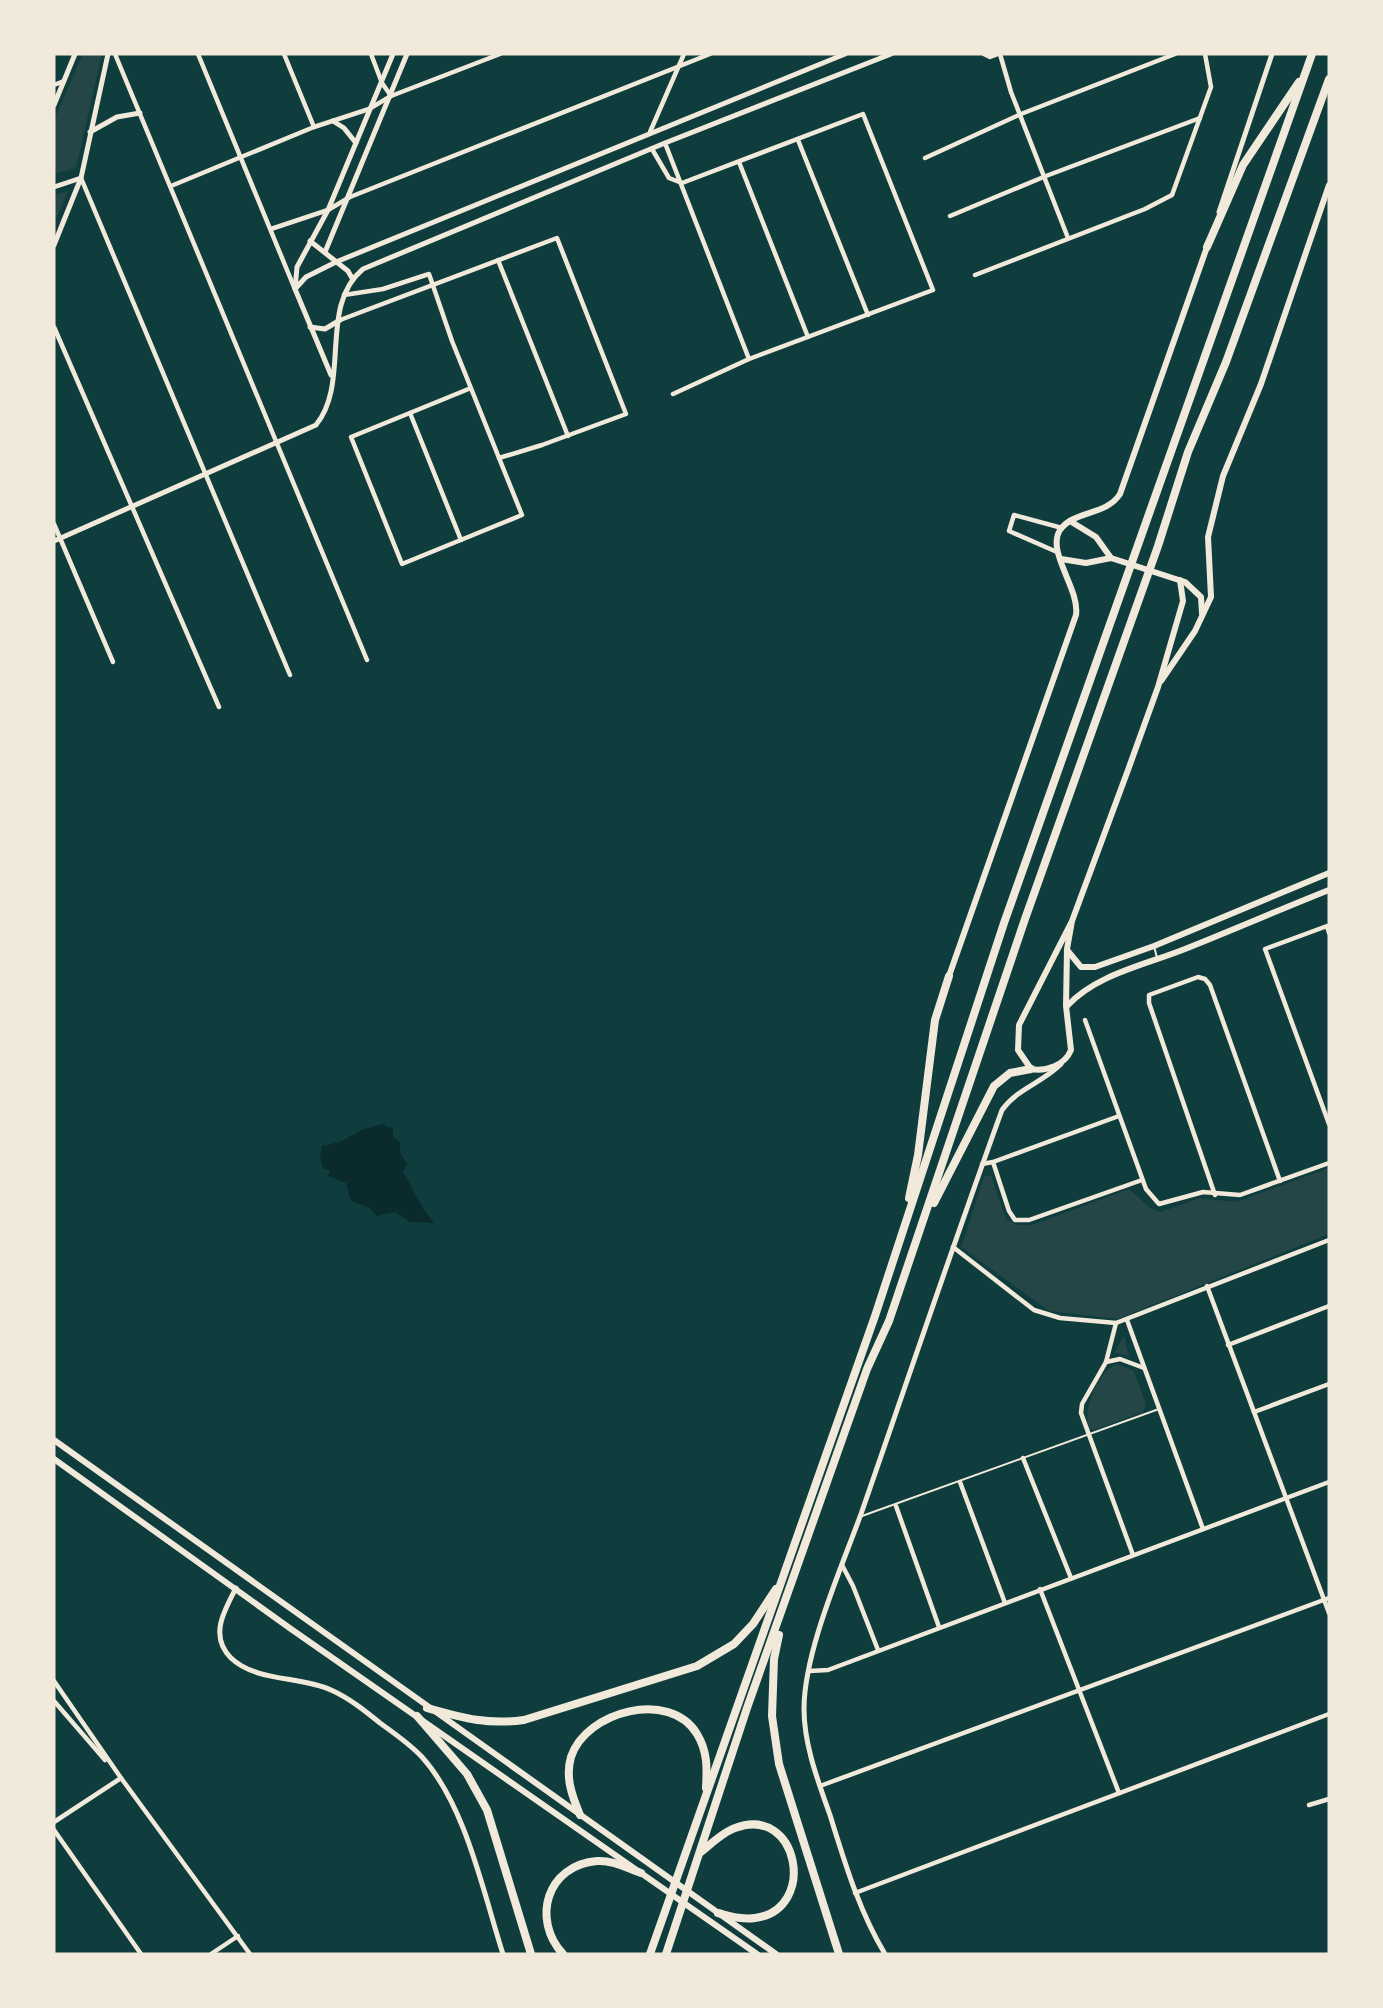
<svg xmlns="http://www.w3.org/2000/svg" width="1383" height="2008" viewBox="0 0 1383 2008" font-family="Barlow,sans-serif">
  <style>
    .green { fill: #244646 }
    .water { fill: #0a2a2b }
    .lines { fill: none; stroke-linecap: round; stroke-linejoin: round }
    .service { stroke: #f1e9da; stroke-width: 2 }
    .minor { stroke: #f1e9da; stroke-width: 4.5 }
    .tertiary { stroke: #f1e9da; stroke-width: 5 }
    .secondary { stroke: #f1e9da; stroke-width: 6 }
    .motorway { stroke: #f1e9da; stroke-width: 8 }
  </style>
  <rect width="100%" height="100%" fill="#0f3d3e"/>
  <!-- green -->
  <g class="green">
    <polygon points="83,54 102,54 76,168 54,174 54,120"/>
    <polygon points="68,191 54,224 54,195"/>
    <polygon points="1329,1168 1329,1234 1118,1319 1049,1311 961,1247 984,1177 987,1175 991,1176 1006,1219 1017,1225 1032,1225 1129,1189 1151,1209 1161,1212 1199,1198 1236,1202"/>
    <polygon points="1124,1336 1129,1356 1114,1353"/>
    <path d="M1117,1364L1134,1371L1146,1405L1143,1412L1094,1430L1089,1429C1082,1410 1098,1372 1117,1364Z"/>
  </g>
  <!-- water -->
  <path class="water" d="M383,1124L387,1127H393V1136L400,1142V1152L407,1165L403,1171C414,1191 419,1205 434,1223L410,1222L395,1212L376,1216L370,1208L351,1201L346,1183L328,1176L330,1171L323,1168L320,1157L322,1146L340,1142L361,1130Z"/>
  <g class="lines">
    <!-- service -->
    <g class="service">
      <polyline points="1154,946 1157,958"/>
      <polyline points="862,1516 1159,1409"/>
    </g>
    <!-- minor -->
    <g class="minor">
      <polyline points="115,54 367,660"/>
      <polyline points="198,54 294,287"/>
      <polyline points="284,54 314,127"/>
      <polyline points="371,54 382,83 391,96"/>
      <polyline points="984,54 990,57 998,54"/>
      <polyline points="1000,54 1011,92 1068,238"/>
      <polyline points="54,85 64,81"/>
      <polyline points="650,132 684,54"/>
      <polyline points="798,140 868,315"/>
      <polyline points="665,143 749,359"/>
      <polyline points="652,149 669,178 682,183 863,114 933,290 749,359 673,394"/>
      <polyline points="925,158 1021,114 1175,54"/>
      <polyline points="739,162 808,337"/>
      <polyline points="171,186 314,127 369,109 391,96 500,54"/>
      <polyline points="54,187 81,178 290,675"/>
      <polyline points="950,216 1046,176 1200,118"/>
      <polyline points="271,229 328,210 350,197 710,54"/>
      <polyline points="498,260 568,436"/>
      <polyline points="975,275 1145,209 1172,195 1211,87 1205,54"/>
      <polyline points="344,295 383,289 429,274 452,341 522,515 402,564 351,437 471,388"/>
      <polyline points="340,320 557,238 626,414 542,445 499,458"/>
      <polyline points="54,327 219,707"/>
      <polyline points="410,413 461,540"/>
      <polyline points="54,524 113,662"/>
      <polyline points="1057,552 1009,531 1014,515 1062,528"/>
      <polyline points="1329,933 1327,926 1265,949 1329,1124"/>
      <polyline points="1085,1020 1146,1189 1159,1204 1203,1192 1240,1195 1329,1163"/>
      <polyline points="993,1162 1119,1116"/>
      <polyline points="982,1164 993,1162 1009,1211 1015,1220 1029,1220 1142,1180"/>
      <polyline points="1215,1195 1149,1003 1149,995 1198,977 1205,979 1210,985 1280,1181"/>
      <polyline points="953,1247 1034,1310 1060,1318 1116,1323 1329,1240"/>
      <polyline points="1207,1286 1329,1613"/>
      <polyline points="1127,1320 1203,1529"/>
      <polyline points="1116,1323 1106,1362 1082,1404 1081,1413 1133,1555"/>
      <polyline points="1228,1345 1329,1306"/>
      <polyline points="1106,1362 1120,1359 1144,1368"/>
      <polyline points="1254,1412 1329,1384"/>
      <polyline points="1023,1458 1071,1578"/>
      <polyline points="960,1482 1005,1603"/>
      <polyline points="896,1506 939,1627"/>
      <polyline points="842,1565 853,1586 878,1650"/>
      <polyline points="1040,1589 1119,1793"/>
      <polyline points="809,1671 828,1670 1329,1482"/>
      <polyline points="54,1681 121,1778 250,1954"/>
      <polyline points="54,1701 105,1760"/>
      <polyline points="820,1786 1329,1598"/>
      <polyline points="1309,1805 1329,1799"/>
      <polyline points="54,1822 121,1778"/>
      <polyline points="54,1830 141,1954"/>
      <polyline points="855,1893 1329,1714"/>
      <polyline points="211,1954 238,1936"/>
    </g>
    <!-- tertiary -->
    <g class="tertiary">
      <polyline points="54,105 75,54"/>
      <polyline points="333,121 344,128 356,143"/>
      <polyline points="90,132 117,117 140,113"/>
      <polyline points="1219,212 1272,54"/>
      <polyline points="310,241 348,271 352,278"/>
      <polyline points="54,245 81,178 108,54"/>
      <polyline points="325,252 407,54"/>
      <polyline points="295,289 306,277 336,262 845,54"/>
      <polyline points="310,327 325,329 340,320"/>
      <polyline points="331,375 295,289 297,267 328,210 393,54"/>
      <path d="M54,541L316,425C351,382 318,306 363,269L665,143L891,54"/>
      <path d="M236,1588C224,1611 209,1636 231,1658C256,1682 301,1676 331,1690C349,1698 364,1710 380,1723C394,1733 410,1744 422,1757C466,1806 483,1892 503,1954"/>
      <path d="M885,1954C859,1911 845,1863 830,1815C818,1781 804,1745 804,1709C804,1652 841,1569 861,1514C908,1379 953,1245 1002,1110C1018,1088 1042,1083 1061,1064"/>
    </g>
    <!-- secondary -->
    <g class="secondary">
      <polyline points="1070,521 1096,537 1111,558"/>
      <polyline points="1061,559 1086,563 1111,558 1185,582 1201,597 1202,613"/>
      <polyline points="1161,681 1195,631 1211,597 1208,537 1223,476 1261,384 1329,185"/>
      <path d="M1072,921L1067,949L1066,1006L1071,1050C1065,1065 1046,1072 1031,1069L1018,1050L1019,1025L1072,921L1128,770L1158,687L1183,601L1180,580"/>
      <polyline points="1067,950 1081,967 1095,967 1154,946 1329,873"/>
      <path d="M949,976L1076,615C1080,589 1046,552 1060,530C1074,510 1106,516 1120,494L1207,247"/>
      <path d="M1067,1006C1097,974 1145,965 1185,949C1233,930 1281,909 1329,890"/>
      <polyline points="54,1440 776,1954"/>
      <polyline points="54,1459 291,1629 757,1954"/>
    </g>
    <!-- motorway -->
    <g class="motorway">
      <polyline points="1207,247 1243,165 1299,82"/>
      <polyline points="909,1198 918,1155 935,1020 949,976"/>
      <polyline points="934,1203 994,1086 1010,1073 1031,1069"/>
      <polyline points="779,1635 774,1659 772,1716 779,1764 839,1954"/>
      <path d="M427,1708C463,1718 487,1725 524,1720L697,1666L734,1644L753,1624L776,1589"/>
      <polyline points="417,1716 467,1774 487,1810 531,1954"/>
      <path d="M580,1815C572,1796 565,1777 571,1757C586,1711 670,1689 697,1734C708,1752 707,1769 706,1788"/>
      <path d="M701,1852C711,1844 723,1832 735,1828C799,1804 818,1910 755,1918C742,1920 730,1916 718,1913"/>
      <path d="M563,1954C531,1919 547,1865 597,1861C612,1860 627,1868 641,1873"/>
      <polyline points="650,1954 875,1316 1004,923 1312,54"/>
      <polyline points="666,1954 747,1708 867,1369 889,1321 1025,919 1158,546 1188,452 1226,362 1329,79"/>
    </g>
  </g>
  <!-- border -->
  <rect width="1383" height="2008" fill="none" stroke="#f1e9da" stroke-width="111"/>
</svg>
